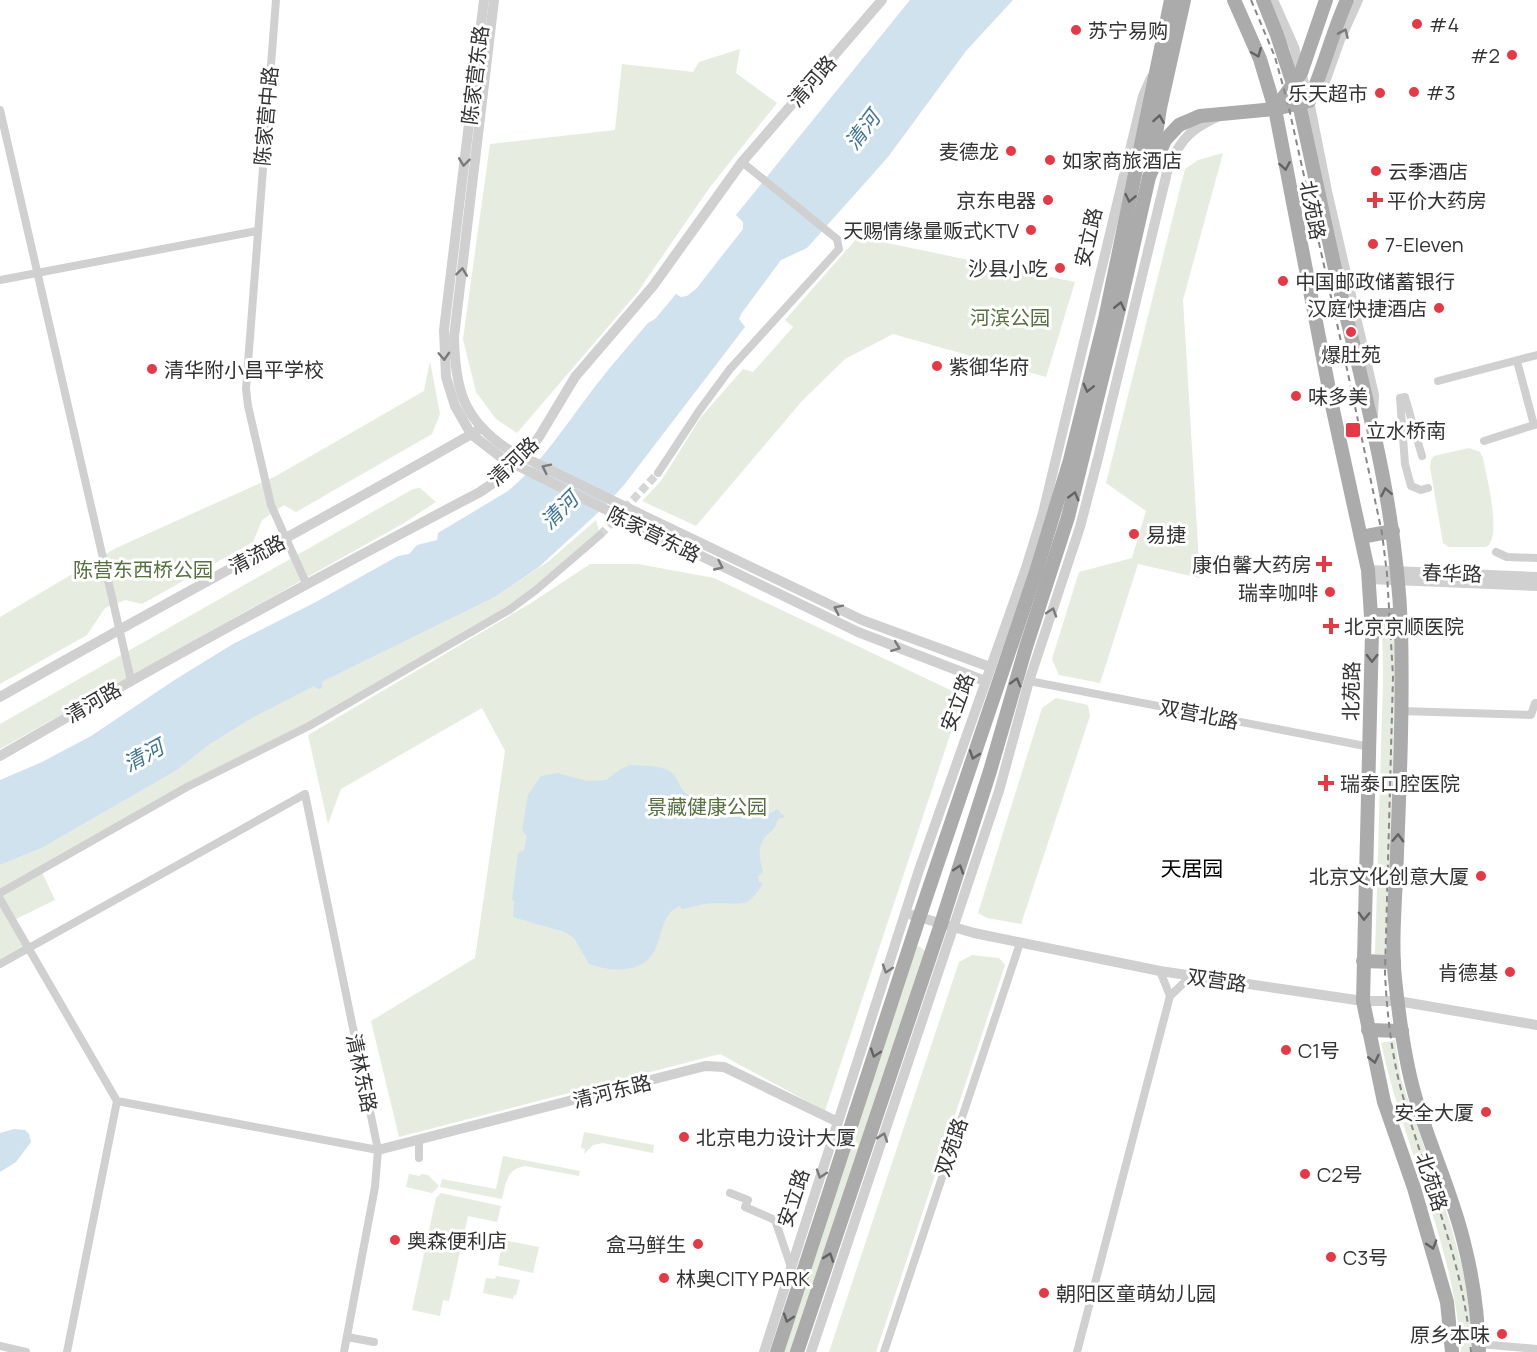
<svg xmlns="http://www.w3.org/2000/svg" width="1537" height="1352" viewBox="0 0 1537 1352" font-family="Manrope,'Noto Sans SC',sans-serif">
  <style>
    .green { fill: #e6ecdf }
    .water { fill: #cfe2ee }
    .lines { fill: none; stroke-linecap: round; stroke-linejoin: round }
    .minor-tunnel { stroke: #d6d6d6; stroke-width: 8; stroke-dasharray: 8 4; stroke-linecap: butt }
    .minor { stroke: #d0d0d0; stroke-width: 8 }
    .tertiary { stroke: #d0d0d0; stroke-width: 10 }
    .primary { stroke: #ababab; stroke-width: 14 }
    .rail { stroke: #888; stroke-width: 2; stroke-dasharray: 6 4.5; stroke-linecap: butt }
    .tertiary-bridge { stroke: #d0d0d0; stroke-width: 10 }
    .primary-bridge { stroke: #ababab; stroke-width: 14 }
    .oneway { stroke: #7a7a7a }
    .oneway2 { stroke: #636363 }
    .poi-dot { fill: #e63946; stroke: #fff; stroke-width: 2 }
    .labels { text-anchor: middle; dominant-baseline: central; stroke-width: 6; stroke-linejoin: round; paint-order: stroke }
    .poi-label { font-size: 20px; fill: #333; stroke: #fff; text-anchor: start }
    .street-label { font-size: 20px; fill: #333; stroke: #fff }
    .park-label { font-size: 20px; fill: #56703f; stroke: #fff }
    .water-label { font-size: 21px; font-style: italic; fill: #3f7597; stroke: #fff }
    .neighbourhood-label { font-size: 21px; fill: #000; stroke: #fff }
  </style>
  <rect width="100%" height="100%" fill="#fff"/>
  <!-- green -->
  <g class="green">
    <polygon points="740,49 736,73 777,103 710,187 637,293 517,433 496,419 476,392 463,339 490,144 615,130 622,64 693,72 699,62"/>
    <polygon points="1223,153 1183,300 1200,578 1138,564 1100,683 1059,675 1052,659 1079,572 1132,558 1146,511 1106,483 1185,169 1198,160"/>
    <polygon points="858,237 1075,282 1046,377 893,334 845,359 802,401 696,526 642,501 661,481 701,417 743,369 753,372 793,327 785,320"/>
    <polygon points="430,361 440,414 432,434 296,512 284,505 262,520 253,542 142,604 125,600 105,608 87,635 0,684 0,617 116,548 276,476 424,391"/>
    <path d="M1469,448L1480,452L1483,458C1486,475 1503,538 1486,547H1449L1443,543L1430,467L1431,460L1434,456Z"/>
    <polygon points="420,488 436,502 404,523 0,749 0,724 413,489"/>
    <polygon points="596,520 600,535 536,590 309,726 187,787 41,870 55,900 12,921 29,948 0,964 0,865 42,848 177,770 209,745 247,721 315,685 318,690 322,688 322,682 495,597 549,561"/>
    <polygon points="590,564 638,564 714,578 963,696 825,1111 720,1054 399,1137 371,1021 475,958 505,751 482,708 341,789 328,824 308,735 531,603"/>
    <polygon points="1388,619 1394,622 1396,700 1389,954 1375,954 1383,682 1382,622"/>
    <polygon points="1056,698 1088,705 1090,716 1021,924 987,918 978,913 1042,708"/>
    <polygon points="919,946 926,952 794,1352 780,1352 914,948"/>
    <polygon points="972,955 999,958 1005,965 876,1352 829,1352 959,962"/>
    <path d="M1395,1040L1401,1079L1450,1223L1462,1266L1468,1294L1473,1352H1461C1454,1244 1404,1148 1381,1043Z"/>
    <polygon points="584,1132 654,1145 653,1153 603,1143 593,1145 584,1154 585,1149 581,1148"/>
    <path d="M503,1156L580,1171L579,1176L525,1166C506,1169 506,1184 502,1199L440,1187L442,1179L496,1189Z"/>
    <polygon points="409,1174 420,1176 421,1174 428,1175 439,1186 432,1193 406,1187"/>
    <polygon points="441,1193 501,1206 497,1222 468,1216 449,1301 443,1300 440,1316 412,1310 436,1198"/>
    <polygon points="503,1240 539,1247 533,1273 498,1265"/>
    <polygon points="496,1276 520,1280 516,1295 514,1295 513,1299 483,1293 486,1278 495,1279"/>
  </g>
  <!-- water -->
  <g class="water">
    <path d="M910,0H1013L966,51L888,157L807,248L781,260L741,314L739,319L745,327L624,485L602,509L539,567L495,597L322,682V688L319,690L314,686L247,721L209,745L177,770L42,848L0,865V780L42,762L91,736L176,679L233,644L314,603L398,556L409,554L417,545L437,540L438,533L508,491C543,462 569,420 597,384C613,363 631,343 648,323L655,319L676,294L681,297L687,296L696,289L743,229V222L736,215Z"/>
    <path d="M630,765C642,766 665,764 674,775C680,783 680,792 691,796C700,798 710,796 719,797C739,801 754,827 777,809L785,817L778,819C775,828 774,829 767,835C756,846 760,860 763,873L758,876L759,882L763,883C747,911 740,902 715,903C704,903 693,907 682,909L680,906C653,917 668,957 635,967C618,972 605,969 589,964L574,938L565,932L513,917L514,901L512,900L518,853L524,850L527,836L522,830L528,795L541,776L558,773L586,781L606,780L619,770Z"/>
    <polygon points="14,1129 25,1130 29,1134 31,1142 16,1162 0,1172 0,1133"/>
  </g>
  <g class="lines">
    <!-- minor-tunnel -->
    <polyline class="minor-tunnel" points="600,535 658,473"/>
    <!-- minor -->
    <g class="minor">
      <polyline points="276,0 246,389 248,406 271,505 306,583"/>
      <polyline points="1313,97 1325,85 1341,40 1359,0"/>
      <polyline points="0,110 131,680"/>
      <polyline points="0,280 257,231"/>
      <polyline points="1517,361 1534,425"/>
      <polyline points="1438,381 1537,355"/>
      <polyline points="1484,441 1537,424"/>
      <polyline points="1422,456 1405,397 1400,398 1405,464 1411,486 1421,490 1428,488"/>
      <polyline points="658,473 699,411 730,369 839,249 837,239 742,162"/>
      <polyline points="1496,552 1507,557 1537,558"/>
      <polyline points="1029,681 1370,747"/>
      <polyline points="1400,711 1531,715 1535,703 1537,703"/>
      <polyline points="0,893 187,787 309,726 509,610 536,590 600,535"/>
      <polyline points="0,899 117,1101 378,1150"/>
      <polyline points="0,964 305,794 378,1150 375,1187 344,1352"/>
      <polyline points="1160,971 1170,996"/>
      <polyline points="419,1158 419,1145"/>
      <polyline points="730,1193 748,1200 745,1207 775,1220 791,1267"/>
      <polyline points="347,1337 374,1342"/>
      <polyline points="1479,1344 1537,1349"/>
      <polyline points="0,1346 26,1352"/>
      <polyline points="67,1352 117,1101"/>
      <polyline points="884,1352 1020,943"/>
      <polyline points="1077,1352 1170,996 1191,976"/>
    </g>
    <!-- tertiary -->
    <g class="tertiary">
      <polyline points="484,0 444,330 446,377 455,406 471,434 502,458"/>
      <path d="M494,0L454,337C455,389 463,420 509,450"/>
      <polyline points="1273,0 1294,47 1309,101 1327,191 1374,395 1373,415"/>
      <polyline points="636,512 862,620 990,667"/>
      <polyline points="629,521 858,632 985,681"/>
      <polyline points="1368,570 1537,577"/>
      <polyline points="1369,579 1537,586"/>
      <path d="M0,697C160,605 323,520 482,428"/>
      <path d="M0,756C158,664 318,577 480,492L502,477L530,449L539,437L575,377L653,286L742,162L882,0"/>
      <polyline points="912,915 974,933 1160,971 1363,1001 1398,1001 1537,1025"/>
      <polyline points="378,1150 705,1066 724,1067 838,1122"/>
      <polyline points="764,1352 919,870 1026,568 1043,513 1143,96 1151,78"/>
      <path d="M811,1352L999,791L1029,681L1080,527L1098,458L1169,164C1183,137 1191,129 1219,116"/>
    </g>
    <!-- primary -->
    <g class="primary">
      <polyline points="1234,0 1260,59 1275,109 1333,410 1368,570 1372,632 1363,1001 1384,1102 1414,1188 1447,1302 1452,1352"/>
      <polyline points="1275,109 1301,73 1326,0"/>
      <polyline points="1153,154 1160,108 1184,0"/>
      <path d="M1337,278C1365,394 1397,509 1401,628C1403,703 1400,778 1397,853C1396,894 1391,938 1395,979C1399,1017 1404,1056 1414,1092C1428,1143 1452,1192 1464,1243C1473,1278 1478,1316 1479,1352"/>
      <polyline points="1361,537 1393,531"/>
      <polyline points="1372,615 1400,615"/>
      <polyline points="1363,961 1394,962"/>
      <polyline points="1368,1030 1402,1031"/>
      <polyline points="777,1352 919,918 1036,572 1070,460 1105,319 1171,0"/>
      <path d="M797,1352L941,924L990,771L1026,647L1068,517L1116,322L1149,177L1165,140L1179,125L1200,116L1275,109L1309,101C1324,68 1332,33 1347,0"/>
    </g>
    <!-- rail -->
    <path class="rail" d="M1251,0L1275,57L1288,104L1344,355L1382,533L1387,574L1393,676L1385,973C1387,1015 1392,1060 1404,1100C1428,1184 1464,1263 1471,1352"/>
    <!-- tertiary-bridge -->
    <g class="tertiary-bridge">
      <polyline points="509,450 636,512"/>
      <polyline points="502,458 629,521"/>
    </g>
    <!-- primary-bridge -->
    <polyline class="primary-bridge" points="1263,0 1277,35 1298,99 1337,278"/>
  </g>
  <!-- one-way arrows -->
  <defs><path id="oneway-chevron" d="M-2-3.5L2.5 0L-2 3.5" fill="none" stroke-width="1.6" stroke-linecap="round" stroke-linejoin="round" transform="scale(1.5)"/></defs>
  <g class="oneway">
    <use href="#oneway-chevron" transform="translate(1344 33) rotate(-66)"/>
    <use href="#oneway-chevron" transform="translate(464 162) rotate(97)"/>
    <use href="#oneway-chevron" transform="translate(462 272) rotate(-83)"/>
    <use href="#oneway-chevron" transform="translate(444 356) rotate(87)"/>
    <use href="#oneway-chevron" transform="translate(546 468) rotate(-154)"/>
    <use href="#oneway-chevron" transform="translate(719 566) rotate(25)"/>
    <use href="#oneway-chevron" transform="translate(838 609) rotate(-154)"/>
    <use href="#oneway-chevron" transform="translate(1052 612) rotate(-72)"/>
    <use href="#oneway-chevron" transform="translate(896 647) rotate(21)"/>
    <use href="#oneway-chevron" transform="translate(887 969) rotate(108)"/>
    <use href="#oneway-chevron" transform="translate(883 1137) rotate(-71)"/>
    <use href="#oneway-chevron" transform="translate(821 1174) rotate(108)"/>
  </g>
  <g class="oneway2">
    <use href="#oneway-chevron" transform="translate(1257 53) rotate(68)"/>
    <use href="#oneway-chevron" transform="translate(1159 119) rotate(-81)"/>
    <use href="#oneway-chevron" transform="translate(1285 166) rotate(80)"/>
    <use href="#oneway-chevron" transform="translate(1130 198) rotate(102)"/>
    <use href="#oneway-chevron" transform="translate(1120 306) rotate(-77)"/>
    <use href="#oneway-chevron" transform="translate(1088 388) rotate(104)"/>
    <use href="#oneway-chevron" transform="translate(1386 492) rotate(-101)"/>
    <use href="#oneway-chevron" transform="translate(1074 496) rotate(-75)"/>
    <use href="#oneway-chevron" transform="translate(1372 658) rotate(91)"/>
    <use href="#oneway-chevron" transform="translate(1016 682) rotate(-74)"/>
    <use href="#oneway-chevron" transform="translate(974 755) rotate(109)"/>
    <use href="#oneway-chevron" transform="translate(1398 838) rotate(-88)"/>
    <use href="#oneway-chevron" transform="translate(959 869) rotate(-72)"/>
    <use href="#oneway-chevron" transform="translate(1364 916) rotate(92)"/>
    <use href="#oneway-chevron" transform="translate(875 1053) rotate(108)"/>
    <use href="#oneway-chevron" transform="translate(1374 1059) rotate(77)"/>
    <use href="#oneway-chevron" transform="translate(1432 1245) rotate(73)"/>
    <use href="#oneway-chevron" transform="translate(829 1257) rotate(-71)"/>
    <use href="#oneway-chevron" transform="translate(788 1318) rotate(108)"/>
  </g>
  <!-- markers -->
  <g class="poi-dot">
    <circle cx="1417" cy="24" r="6"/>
    <circle cx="1076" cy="30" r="6"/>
    <circle cx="1512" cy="55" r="6"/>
    <circle cx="1414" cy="92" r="6"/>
    <circle cx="1380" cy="93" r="6"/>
    <circle cx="1011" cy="151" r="6"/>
    <circle cx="1050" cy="160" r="6"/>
    <circle cx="1376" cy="171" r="6"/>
    <circle cx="1048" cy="200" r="6"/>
    <path d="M1372 191h6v6h6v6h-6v6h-6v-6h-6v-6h6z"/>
    <circle cx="1031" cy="230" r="6"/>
    <circle cx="1373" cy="244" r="6"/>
    <circle cx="1060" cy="268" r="6"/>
    <circle cx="1283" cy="281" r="6"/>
    <circle cx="1439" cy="308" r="6"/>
    <circle cx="1351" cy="332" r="6"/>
    <circle cx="937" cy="366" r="6"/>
    <circle cx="152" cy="369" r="6"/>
    <circle cx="1296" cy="396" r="6"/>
    <rect x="1345" y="422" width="16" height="16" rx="3"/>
    <circle cx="1134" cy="534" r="6"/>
    <path d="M1321 555h6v6h6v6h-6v6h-6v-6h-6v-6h6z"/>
    <circle cx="1330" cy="592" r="6"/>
    <path d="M1328 617h6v6h6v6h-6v6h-6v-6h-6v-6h6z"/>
    <path d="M1323 774h6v6h6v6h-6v6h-6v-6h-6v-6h6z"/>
    <circle cx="1481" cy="876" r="6"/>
    <circle cx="1510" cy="972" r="6"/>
    <circle cx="1286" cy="1050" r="6"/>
    <circle cx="1486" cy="1112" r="6"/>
    <circle cx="684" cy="1137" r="6"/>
    <circle cx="1305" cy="1174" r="6"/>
    <circle cx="395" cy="1240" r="6"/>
    <circle cx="698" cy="1244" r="6"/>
    <circle cx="1331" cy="1257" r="6"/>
    <circle cx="664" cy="1278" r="6"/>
    <circle cx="1044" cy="1293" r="6"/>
    <circle cx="1502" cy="1334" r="6"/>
  </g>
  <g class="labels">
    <!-- poi labels -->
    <g class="poi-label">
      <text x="1429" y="24">#4</text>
      <text x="1088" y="30">苏宁易购</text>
      <text x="1500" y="55" text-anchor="end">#2</text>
      <text x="1426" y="92">#3</text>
      <text x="1368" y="93" text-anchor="end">乐天超市</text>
      <text x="999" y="151" text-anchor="end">麦德龙</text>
      <text x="1062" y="160">如家商旅酒店</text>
      <text x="1388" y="171">云季酒店</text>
      <text x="1036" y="200" text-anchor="end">京东电器</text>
      <text x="1387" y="200">平价大药房</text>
      <text x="1019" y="230" text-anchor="end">天赐情缘量贩式KTV</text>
      <text x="1385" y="244">7-Eleven</text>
      <text x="1048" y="268" text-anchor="end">沙县小吃</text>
      <text x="1295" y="281">中国邮政储蓄银行</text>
      <text x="1427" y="308" text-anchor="end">汉庭快捷酒店</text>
      <text x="1351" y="354" text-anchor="middle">爆肚苑</text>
      <text x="949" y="366">紫御华府</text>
      <text x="164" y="369">清华附小昌平学校</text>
      <text x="1308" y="396">味多美</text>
      <text x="1366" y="430">立水桥南</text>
      <text x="1146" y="534">易捷</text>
      <text x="1312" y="564" text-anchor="end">康伯馨大药房</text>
      <text x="1318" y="592" text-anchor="end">瑞幸咖啡</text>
      <text x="1344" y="626">北京京顺医院</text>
      <text x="1340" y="783">瑞泰口腔医院</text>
      <text x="1469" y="876" text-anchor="end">北京文化创意大厦</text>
      <text x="1498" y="972" text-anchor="end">肯德基</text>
      <text x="1298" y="1050">C1号</text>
      <text x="1474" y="1112" text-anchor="end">安全大厦</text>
      <text x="696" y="1137">北京电力设计大厦</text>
      <text x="1317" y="1174">C2号</text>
      <text x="407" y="1240">奥森便利店</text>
      <text x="686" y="1244" text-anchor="end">盒马鲜生</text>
      <text x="1343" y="1257">C3号</text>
      <text x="676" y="1278">林奥CITY PARK</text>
      <text x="1056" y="1293">朝阳区童萌幼儿园</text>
      <text x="1490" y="1334" text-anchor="end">原乡本味</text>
    </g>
    <!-- street labels -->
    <g class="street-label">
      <text transform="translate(475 75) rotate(-83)">陈家营东路</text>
      <text transform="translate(812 81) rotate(-49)">清河路</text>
      <text transform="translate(266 116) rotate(-85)">陈家营中路</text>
      <text transform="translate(1313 210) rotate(79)">北苑路</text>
      <text transform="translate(1088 237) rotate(-77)">安立路</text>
      <text transform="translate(513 461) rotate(-44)">清河路</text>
      <text transform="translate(654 534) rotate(26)">陈家营东路</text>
      <text transform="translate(257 554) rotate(-28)">清流路</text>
      <text transform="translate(1452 573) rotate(2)">春华路</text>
      <text transform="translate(1351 691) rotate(-89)">北苑路</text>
      <text transform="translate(93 702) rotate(-30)">清河路</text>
      <text transform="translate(957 702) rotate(-70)">安立路</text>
      <text transform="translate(1199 714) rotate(11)">双营北路</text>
      <text transform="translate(1217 980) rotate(8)">双营路</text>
      <text transform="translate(362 1073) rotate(78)">清林东路</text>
      <text transform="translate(612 1091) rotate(-14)">清河东路</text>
      <text transform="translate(951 1147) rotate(-71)">双苑路</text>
      <text transform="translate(1432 1182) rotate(72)">北苑路</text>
      <text transform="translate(793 1198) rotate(-72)">安立路</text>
    </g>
    <!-- park labels -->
    <g class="park-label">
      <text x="1010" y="317">河滨公园</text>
      <text x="143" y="569">陈营东西桥公园</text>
      <text x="707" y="806">景藏健康公园</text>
    </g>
    <!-- water labels -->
    <g class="water-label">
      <text transform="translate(862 130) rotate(-53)">清河</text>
      <text transform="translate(559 510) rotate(-45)">清河</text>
      <text transform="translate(143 755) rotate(-29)">清河</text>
    </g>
    <!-- neighbourhood labels -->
    <g class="neighbourhood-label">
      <text x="1192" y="868">天居园</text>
    </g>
  </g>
</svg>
